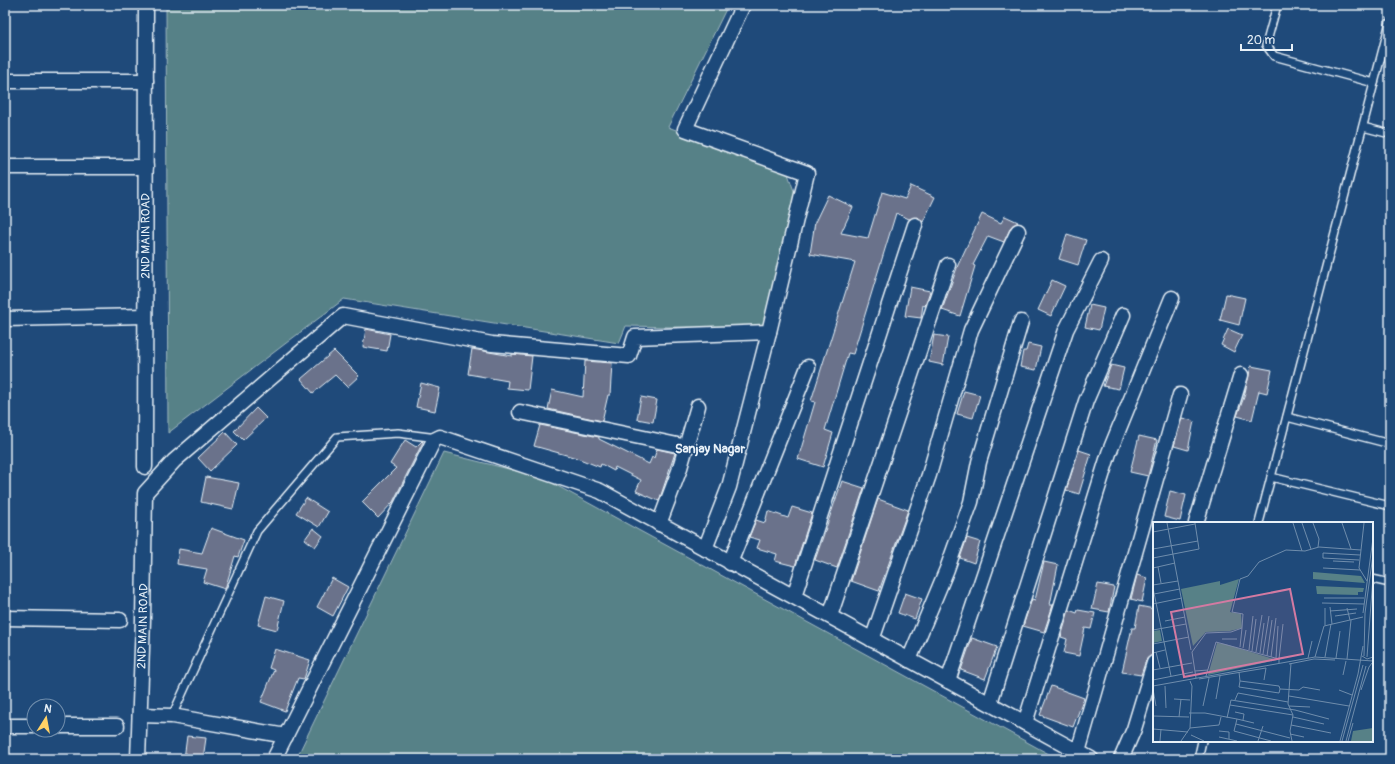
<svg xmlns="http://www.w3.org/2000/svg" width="1395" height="764" viewBox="0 0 1395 764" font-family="Pangolin,sans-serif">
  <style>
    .green { fill: #578187; stroke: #a0b9c0 }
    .building { fill: #6a728b; stroke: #e8f1f8 }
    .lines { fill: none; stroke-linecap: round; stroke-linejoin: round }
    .lane-casing { stroke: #e8f1f8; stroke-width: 10 }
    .street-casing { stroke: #e8f1f8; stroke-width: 17 }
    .lane { stroke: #1f4a7a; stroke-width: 7 }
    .street { stroke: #1f4a7a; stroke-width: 14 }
    .labels { text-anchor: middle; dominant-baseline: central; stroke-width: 3; stroke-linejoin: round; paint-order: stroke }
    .street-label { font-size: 12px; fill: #e8f1f8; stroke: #1f4a7a }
    .neighbourhood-label { font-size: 13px; font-weight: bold; fill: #e8f1f8; stroke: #1f4a7a }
    .inset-road { fill: none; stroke: #6f8dac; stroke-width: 1 }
    .view { fill: #d37aa2; fill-opacity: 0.15; stroke: #d37aa2; stroke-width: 2 }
    .inset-edge { fill: none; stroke: #e8f1f8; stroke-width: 2 }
  </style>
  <rect width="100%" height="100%" fill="#1f4a7a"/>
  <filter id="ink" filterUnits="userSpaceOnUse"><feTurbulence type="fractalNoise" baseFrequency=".025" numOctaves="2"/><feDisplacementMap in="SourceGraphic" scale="8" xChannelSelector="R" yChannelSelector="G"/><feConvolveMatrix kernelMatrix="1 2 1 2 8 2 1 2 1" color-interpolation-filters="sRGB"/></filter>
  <g filter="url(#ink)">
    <!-- green -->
    <g class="green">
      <polygon points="166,5 728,5 668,127 787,171 795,194 764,329 626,326 619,343 344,299 168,433"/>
      <polygon points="444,453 541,477 1058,759 296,759"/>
    </g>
    <!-- building -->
    <g class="building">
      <polygon points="911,186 935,197 923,222 918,217 909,219 896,213 853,354 848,353 825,430 833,433 823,467 798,459 815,402 811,401 855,262 810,254 815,222 828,195 853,207 841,233 868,238 882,192 905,199"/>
      <polygon points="982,214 1001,223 1005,216 1018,222 1011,227 1004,242 988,236 973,265 975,266 960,316 942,310 958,265"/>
      <polygon points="1067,234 1086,240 1078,265 1059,259"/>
      <polygon points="1052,280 1065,286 1051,316 1038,310"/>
      <polygon points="910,287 930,291 925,306 923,305 921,318 905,316"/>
      <polygon points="1226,294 1245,298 1239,325 1220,320"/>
      <polygon points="1090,305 1104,308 1099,330 1085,327"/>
      <polygon points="366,329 390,334 387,351 363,347"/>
      <polygon points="1228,329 1242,335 1234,352 1221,345"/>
      <polygon points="934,335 948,337 943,365 929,362"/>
      <polygon points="1028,344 1041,347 1036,370 1020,367 1023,351 1026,351"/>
      <polygon points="472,349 512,356 512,354 532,356 528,390 507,388 508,381 468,374"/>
      <polygon points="334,351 359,376 347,387 335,375 313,393 301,379"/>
      <polygon points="585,361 612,363 610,395 608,395 602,421 548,409 552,390 583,397"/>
      <polygon points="1111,365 1124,368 1119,389 1103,386"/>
      <polygon points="1251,366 1272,370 1267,393 1259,391 1252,420 1237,416 1244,397"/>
      <polygon points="421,383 440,388 435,411 416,407"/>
      <polygon points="964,391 980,395 973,418 957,414"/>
      <polygon points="641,397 657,400 653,422 637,419"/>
      <polygon points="256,408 266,418 243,440 234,431"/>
      <polygon points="1182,418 1194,421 1188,450 1174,446"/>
      <polygon points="540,425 599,437 599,439 649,464 652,457 654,458 657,449 675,453 659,501 636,491 641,480 615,467 614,471 601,464 600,467 577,458 534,446"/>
      <polygon points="225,432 237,445 210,471 198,458"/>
      <polygon points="1139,436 1157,440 1148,476 1130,472"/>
      <polygon points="405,440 416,447 422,441 423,442 393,502 378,518 362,502 396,468 390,464"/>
      <polygon points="1079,450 1091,454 1079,494 1066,490"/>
      <polygon points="206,477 239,483 233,509 201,502"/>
      <polygon points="842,481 864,488 837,568 815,560"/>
      <polygon points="1170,491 1186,495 1180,521 1164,517"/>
      <polygon points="306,498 328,512 319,527 296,513"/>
      <polygon points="878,499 908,510 879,591 851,581"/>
      <polygon points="792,507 812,513 795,566 775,561 777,554 757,548 760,540 749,537 756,520 765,523 768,511 788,518"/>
      <polygon points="211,528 244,540 238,557 235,556 225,589 203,582 207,569 177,564 179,549 202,553"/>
      <polygon points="313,528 323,536 315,547 305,539"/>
      <polygon points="967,538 980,542 974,563 960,558"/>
      <polygon points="1044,562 1058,565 1050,605 1053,605 1044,632 1023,626 1032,599 1035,600"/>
      <polygon points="1137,575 1147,578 1142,602 1131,599"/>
      <polygon points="332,578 348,587 333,616 317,607"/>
      <polygon points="1098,584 1114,587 1109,612 1092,609"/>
      <polygon points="905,593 922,599 915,619 898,613"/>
      <polygon points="266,596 284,601 277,630 258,625"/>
      <polygon points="1139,606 1154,609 1154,655 1149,657 1146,660 1141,675 1122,672 1132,628 1135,628"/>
      <polygon points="1069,610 1077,613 1078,610 1095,613 1091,629 1085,628 1079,656 1064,653 1067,639 1061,637"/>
      <polygon points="972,638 997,647 985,679 961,670"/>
      <polygon points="275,649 310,660 304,679 298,678 285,711 261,702 274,670 269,668"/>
      <polygon points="1051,686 1084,698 1073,727 1040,715"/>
      <polygon points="187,736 206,738 203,759 184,759"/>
    </g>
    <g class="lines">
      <!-- lane casing -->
      <g class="lane-casing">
        <g id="lane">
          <polyline points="1277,5 1266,45 1274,56 1374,83"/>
          <polyline points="1363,127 1390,134"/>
          <polyline points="1287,417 1390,444"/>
          <polyline points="1271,477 1390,506"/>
          <polyline points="1259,523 1390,22"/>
          <polyline points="1372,579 1390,583"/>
          <polyline points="172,716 257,531 337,437 398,433 437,438"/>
          <polyline points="1198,759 1202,741"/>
        </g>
      </g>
      <!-- street casing -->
      <g class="street-casing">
        <g id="street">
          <polyline points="5,81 146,81"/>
          <polyline points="5,167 146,167"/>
          <polyline points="5,319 145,316"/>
          <polyline points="520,412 687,447"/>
          <path id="s1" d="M145,467L146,5"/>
          <polyline points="1196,523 1241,375"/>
          <polyline points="659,524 679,471 698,406"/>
          <polyline points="705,549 729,487 769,332"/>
          <polyline points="730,563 808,367"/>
          <polyline points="794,596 915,225"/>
          <polyline points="830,616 948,265"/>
          <polyline points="5,618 120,620"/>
          <polyline points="872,640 929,475 971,330 1018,231"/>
          <polyline points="909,660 947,569 971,502 979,462 1021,322"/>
          <polyline points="948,681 1066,330 1101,261"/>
          <polyline points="990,703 1086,401 1123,315"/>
          <polyline points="140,715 172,716 286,736"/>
          <polyline points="1025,723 1109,453 1172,298"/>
          <polyline points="5,726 34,726"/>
          <polyline points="58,726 117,726"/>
          <polyline points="1078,752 1180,395"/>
          <path id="s2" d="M138,759L143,620L145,493L174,461L343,316L492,344L629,356L635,337L769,332L807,173L685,129L743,5"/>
          <polyline points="274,759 434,440 440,437 600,491 1091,759"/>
          <polyline points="1121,759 1134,729 1154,663"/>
        </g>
      </g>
      <!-- lane -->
      <use href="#lane" class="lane"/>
      <!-- street -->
      <use href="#street" class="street"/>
    </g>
  </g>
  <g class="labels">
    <!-- street labels -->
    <g class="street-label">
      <text stroke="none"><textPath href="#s1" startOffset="231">2ND MAIN ROAD</textPath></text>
      <text stroke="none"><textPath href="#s2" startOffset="133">2ND MAIN ROAD</textPath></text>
    </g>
    <!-- neighbourhood labels -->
    <g class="neighbourhood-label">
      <text x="710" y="449">Sanjay Nagar</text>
    </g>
  </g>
  <!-- overview -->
  <g transform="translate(1153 522)">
    <rect width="220" height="220" fill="#1f4a7a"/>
    <path d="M160,50L208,54L212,61L160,57ZM86,57L77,90L88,92L89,106L77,109L53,110L40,124L28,67L67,59V63ZM163,64L211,66L210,70H205V73L164,72ZM7,108L9,119L0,121V109ZM64,121L72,122L124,138L55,153ZM220,206V219H198L200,209Z" fill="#578187"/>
    <path class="inset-road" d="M14,1L38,128M140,1L149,29M149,1L158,27M160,1L166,17L165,25M189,1L198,27M211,1L206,46L214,59M0,10L42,2M0,27L45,19M0,36L46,27L42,1M206,38L170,36V31L207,33M180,39L201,40M5,45L8,61M0,46L22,41M170,46L207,48M0,63L25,59M0,66L18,154M1,72L27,67M171,76H211M169,81L211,82M0,82L29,76M177,85L179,102M172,86V103M194,86L197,98M177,89L204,87M210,91L220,16M182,94L203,91M12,99L32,95M0,108L33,102M69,117H84M0,122L36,115M87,125L89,106M90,126L93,108M96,128L100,94M99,129L103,97M3,130L7,146M103,130L109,93M0,131L12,128M107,131L111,101M110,132L116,94M114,134L119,98M209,134L214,137L220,135M211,134L212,91L220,33M118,135L123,96M162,135L171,104L210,95M172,135L178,102M214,135L220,55M123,136L125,104M155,136L159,119M183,136L187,109M126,137L130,102M194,137L198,98M138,141L135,182L140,193L137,209L139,219M136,142L161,137L182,138M0,148L39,141M42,149L55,148M86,150L87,159L126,164L127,167M190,153L193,139M53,154L63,120L126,137V141M43,156L39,130L53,111L78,110L89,106L90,92L79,90L87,57L95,54L106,40L133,28L152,29L166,25L208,28M46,157L113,146M0,158L40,150M111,158L113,146M87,159L86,165L126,171L127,167L146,168L150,165L167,168M0,164L162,135L220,139M12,164L13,186M0,167L3,184M186,168L199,173M208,168L216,145L219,141M136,174L196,184M21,177L37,178M63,177L67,154M82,178L85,171L135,180M77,183L140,193M50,184L56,156M136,184L157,185M82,190L91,192L90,198M36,191H52L84,197L81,209L118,219M0,194L36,195M26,195L28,177M140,195L171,202M74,196L78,178L142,188L176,197M84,197L101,201M83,202L137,216M138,203L178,211M37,206L66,203L68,195M0,207L35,210M66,209L76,210V217M137,212L151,215M38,213L51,219M66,215L84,219M7,219L8,207M28,219L37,206L39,164L37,159M105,219L110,204M187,219L205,152L210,124M189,219L210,143M193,219L213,144M195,219L200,201"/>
    <path class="view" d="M137,67L150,132L31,155L18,90Z"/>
    <rect width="220" height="220" class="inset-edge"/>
  </g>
  <!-- margin -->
  <rect width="1395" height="764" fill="none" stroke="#1f4a7a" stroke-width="20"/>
  <rect x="10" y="10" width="1375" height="744" fill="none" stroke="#e8f1f8" stroke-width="1.5" filter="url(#ink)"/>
  <!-- north arrow -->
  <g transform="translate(46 718) rotate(11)"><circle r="19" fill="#1f4a7a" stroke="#6f8dac"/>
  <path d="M0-3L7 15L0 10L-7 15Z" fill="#ffd166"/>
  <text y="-6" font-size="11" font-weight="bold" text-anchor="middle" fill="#e8f1f8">N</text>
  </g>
  <!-- scale -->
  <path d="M1241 44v6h51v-6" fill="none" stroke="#e8f1f8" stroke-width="2"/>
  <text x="1247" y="44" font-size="12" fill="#e8f1f8" stroke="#1f4a7a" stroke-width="3" paint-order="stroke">20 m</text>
</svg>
